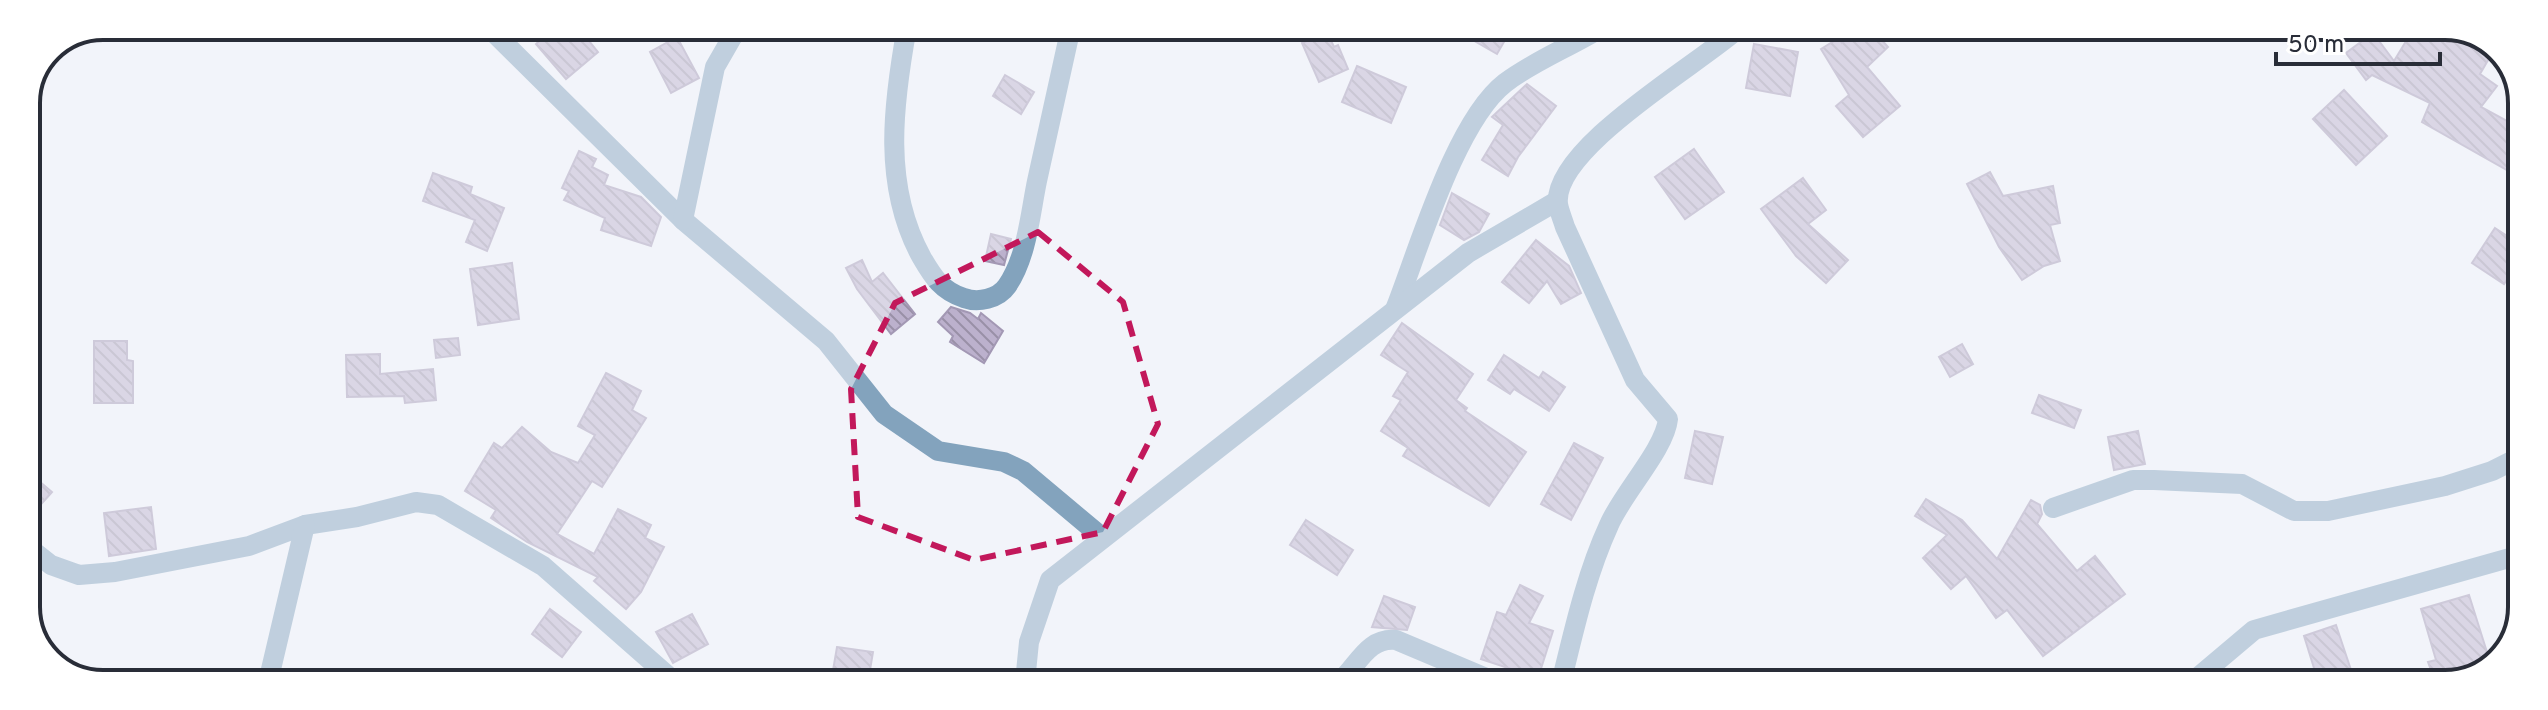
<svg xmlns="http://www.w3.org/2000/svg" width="2548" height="710" viewBox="0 0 2548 710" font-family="Overpass,sans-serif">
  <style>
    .building { fill: url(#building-back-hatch); stroke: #a398b4; stroke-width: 2 }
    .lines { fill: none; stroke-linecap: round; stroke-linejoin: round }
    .street { stroke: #83a3bd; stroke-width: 20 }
    .marked { fill: none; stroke: #c2185b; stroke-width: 6; stroke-dasharray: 16 10; stroke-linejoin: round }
    .rim { fill: none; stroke: #292d38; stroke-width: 4 }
  </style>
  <defs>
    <pattern id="building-back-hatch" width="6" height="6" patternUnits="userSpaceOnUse" patternTransform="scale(2)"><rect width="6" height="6" fill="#bcb1cd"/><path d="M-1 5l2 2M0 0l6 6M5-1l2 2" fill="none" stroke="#9990a7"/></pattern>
  </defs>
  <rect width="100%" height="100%" fill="#f2f4fa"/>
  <!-- building -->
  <g class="building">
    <polygon points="556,26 577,26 598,52 566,79 536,44"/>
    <polygon points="1450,27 1484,27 1512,28 1497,54"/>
    <polygon points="1858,28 1871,28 1888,47 1867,67 1900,106 1863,137 1836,106 1849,95 1821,49 1839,38 1842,43"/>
    <polygon points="2414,28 2447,28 2460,37 2464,30 2495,48 2480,74 2497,86 2481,107 2522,129 2521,178 2422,122 2430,103 2372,75 2366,80 2346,53 2373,33 2394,61"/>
    <polygon points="1327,32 1334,47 1338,45 1348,69 1319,82 1302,43"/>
    <polygon points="677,37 699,78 671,93 650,52"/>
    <polygon points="1754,44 1798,52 1790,96 1746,88"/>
    <polygon points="1357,66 1406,87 1391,123 1342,102"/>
    <polygon points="1005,75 1034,92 1021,114 993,96"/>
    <polygon points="1527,84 1556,106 1518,157 1508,176 1482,160 1503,125 1492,117"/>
    <polygon points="2344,90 2387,136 2356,165 2313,119"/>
    <polygon points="1694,149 1724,192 1685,219 1655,177"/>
    <polygon points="579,151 596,159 592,167 608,175 604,185 641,197 661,217 651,246 601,230 605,218 564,200 569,191 562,188"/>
    <polygon points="1990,172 2003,196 2053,186 2060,223 2050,225 2060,261 2044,266 2022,280 1999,247 1967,184"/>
    <polygon points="433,173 472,187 470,194 504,208 487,251 466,242 475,220 423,201"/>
    <polygon points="1803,178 1826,210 1808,224 1848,260 1826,283 1796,256 1761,209"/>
    <polygon points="1452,193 1489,214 1479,232 1464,240 1440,225"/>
    <polygon points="2495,228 2521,245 2521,259 2504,284 2472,263"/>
    <polygon points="991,234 1011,239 1004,265 985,261"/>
    <polygon points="1536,240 1569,266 1581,293 1561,304 1547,281 1529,303 1502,282"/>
    <polygon points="862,260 872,282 883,273 915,314 891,334 857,289 846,268"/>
    <polygon points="512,263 519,319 478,325 470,269"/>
    <polygon points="951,307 970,313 978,319 981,313 1003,331 984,363 950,342 953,336 938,322"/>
    <polygon points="1402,323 1473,374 1456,400 1467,408 1465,411 1526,452 1489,506 1403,456 1408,448 1381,431 1401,400 1393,396 1408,372 1381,355"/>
    <polygon points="458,338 460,355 436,358 434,340"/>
    <polygon points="94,341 127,341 127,360 133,361 133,403 94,403"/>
    <polygon points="1962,344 1973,364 1950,377 1939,357"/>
    <polygon points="380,354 380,374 433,369 436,400 405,403 404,396 347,397 346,355"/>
    <polygon points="1504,355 1539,378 1543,372 1565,387 1549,411 1514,389 1510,394 1488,380"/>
    <polygon points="606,373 641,391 632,410 646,418 602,487 592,481 557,534 594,554 618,509 651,525 645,538 664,547 641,592 626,609 594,581 598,577 527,542 491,518 496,510 465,491 494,443 502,448 522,427 551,452 578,463 595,435 578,426"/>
    <polygon points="2039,395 2081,410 2074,428 2032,413"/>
    <polygon points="1695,431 1723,437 1712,484 1685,478"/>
    <polygon points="2138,431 2145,464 2114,470 2108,437"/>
    <polygon points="1574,443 1603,458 1571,520 1541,504"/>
    <polygon points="26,470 52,492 26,521"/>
    <polygon points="1926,499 1962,520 1997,559 2031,500 2040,505 2042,514 2037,524 2077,571 2095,556 2125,594 2043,656 2007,610 1996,618 1966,576 1951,589 1923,558 1947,535 1915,516"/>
    <polygon points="151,507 156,549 109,556 104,513"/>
    <polygon points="1306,520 1353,550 1337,575 1290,545"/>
    <polygon points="1520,585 1543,596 1529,623 1553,631 1538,678 1481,659 1497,612 1506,615"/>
    <polygon points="2469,595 2492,668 2436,684 2428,662 2436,660 2421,609"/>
    <polygon points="1384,596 1415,607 1407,630 1372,627"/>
    <polygon points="550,609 581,632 562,657 532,634"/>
    <polygon points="692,614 708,644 673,663 656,632"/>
    <polygon points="2336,625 2353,676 2319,684 2304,636"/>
    <polygon points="837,647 873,652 868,682 831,682"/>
  </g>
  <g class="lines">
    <!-- street -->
    <g class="street">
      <polyline points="487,26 683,220 826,341 884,414 938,451 1004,462 1023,471 1103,538"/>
      <path d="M907,27C893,104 882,186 922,258C933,277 942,291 964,298C978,303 998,299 1007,286C1027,257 1030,215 1037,181C1048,130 1060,78 1071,27"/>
      <polyline points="683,220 715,67 738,27"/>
      <path d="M1396,307C1419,248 1456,121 1505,83C1534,61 1570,47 1601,28"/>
      <polyline points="2053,508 2133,480 2154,480 2242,484 2294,511 2328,511 2445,486 2492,471 2520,457"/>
      <polyline points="27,546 51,565 79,575 115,572 249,546 305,525 357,517 416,502 438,505 543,566 675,682"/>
      <polyline points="268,682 305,525"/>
      <polyline points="1025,682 1029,642 1050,580 1468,253 1557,201"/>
      <path d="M1338,683C1358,666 1367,637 1396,640L1498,683"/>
      <path d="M1561,683C1574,630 1586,575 1609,525C1622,494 1665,449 1668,419L1635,380L1565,227C1563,220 1559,211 1558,204C1552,148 1701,63 1739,28"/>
      <polyline points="2190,684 2254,630 2520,555"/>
    </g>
  </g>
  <!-- marked area -->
  <path d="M0 0H2548V710H0ZM1038,232L1123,302L1158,424L1103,532L974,560L858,517L851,389L895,303Z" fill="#f2f4fa" fill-opacity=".55" fill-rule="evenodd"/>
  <path class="marked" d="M1038,232L1123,302L1158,424L1103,532L974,560L858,517L851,389L895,303Z"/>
  <!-- crop -->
  <path d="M0 0H2548V710H0ZM103 40H2445A63 63 0 0 1 2508 103V607A63 63 0 0 1 2445 670H103A63 63 0 0 1 40 607V103A63 63 0 0 1 103 40Z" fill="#fff" fill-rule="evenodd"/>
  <path class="rim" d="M103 40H2445A63 63 0 0 1 2508 103V607A63 63 0 0 1 2445 670H103A63 63 0 0 1 40 607V103A63 63 0 0 1 103 40Z"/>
  <!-- scale -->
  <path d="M2276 52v12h164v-12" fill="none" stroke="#292d38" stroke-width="4"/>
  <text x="2288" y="52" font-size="24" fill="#292d38" stroke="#ffffff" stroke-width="6" paint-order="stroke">50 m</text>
</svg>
